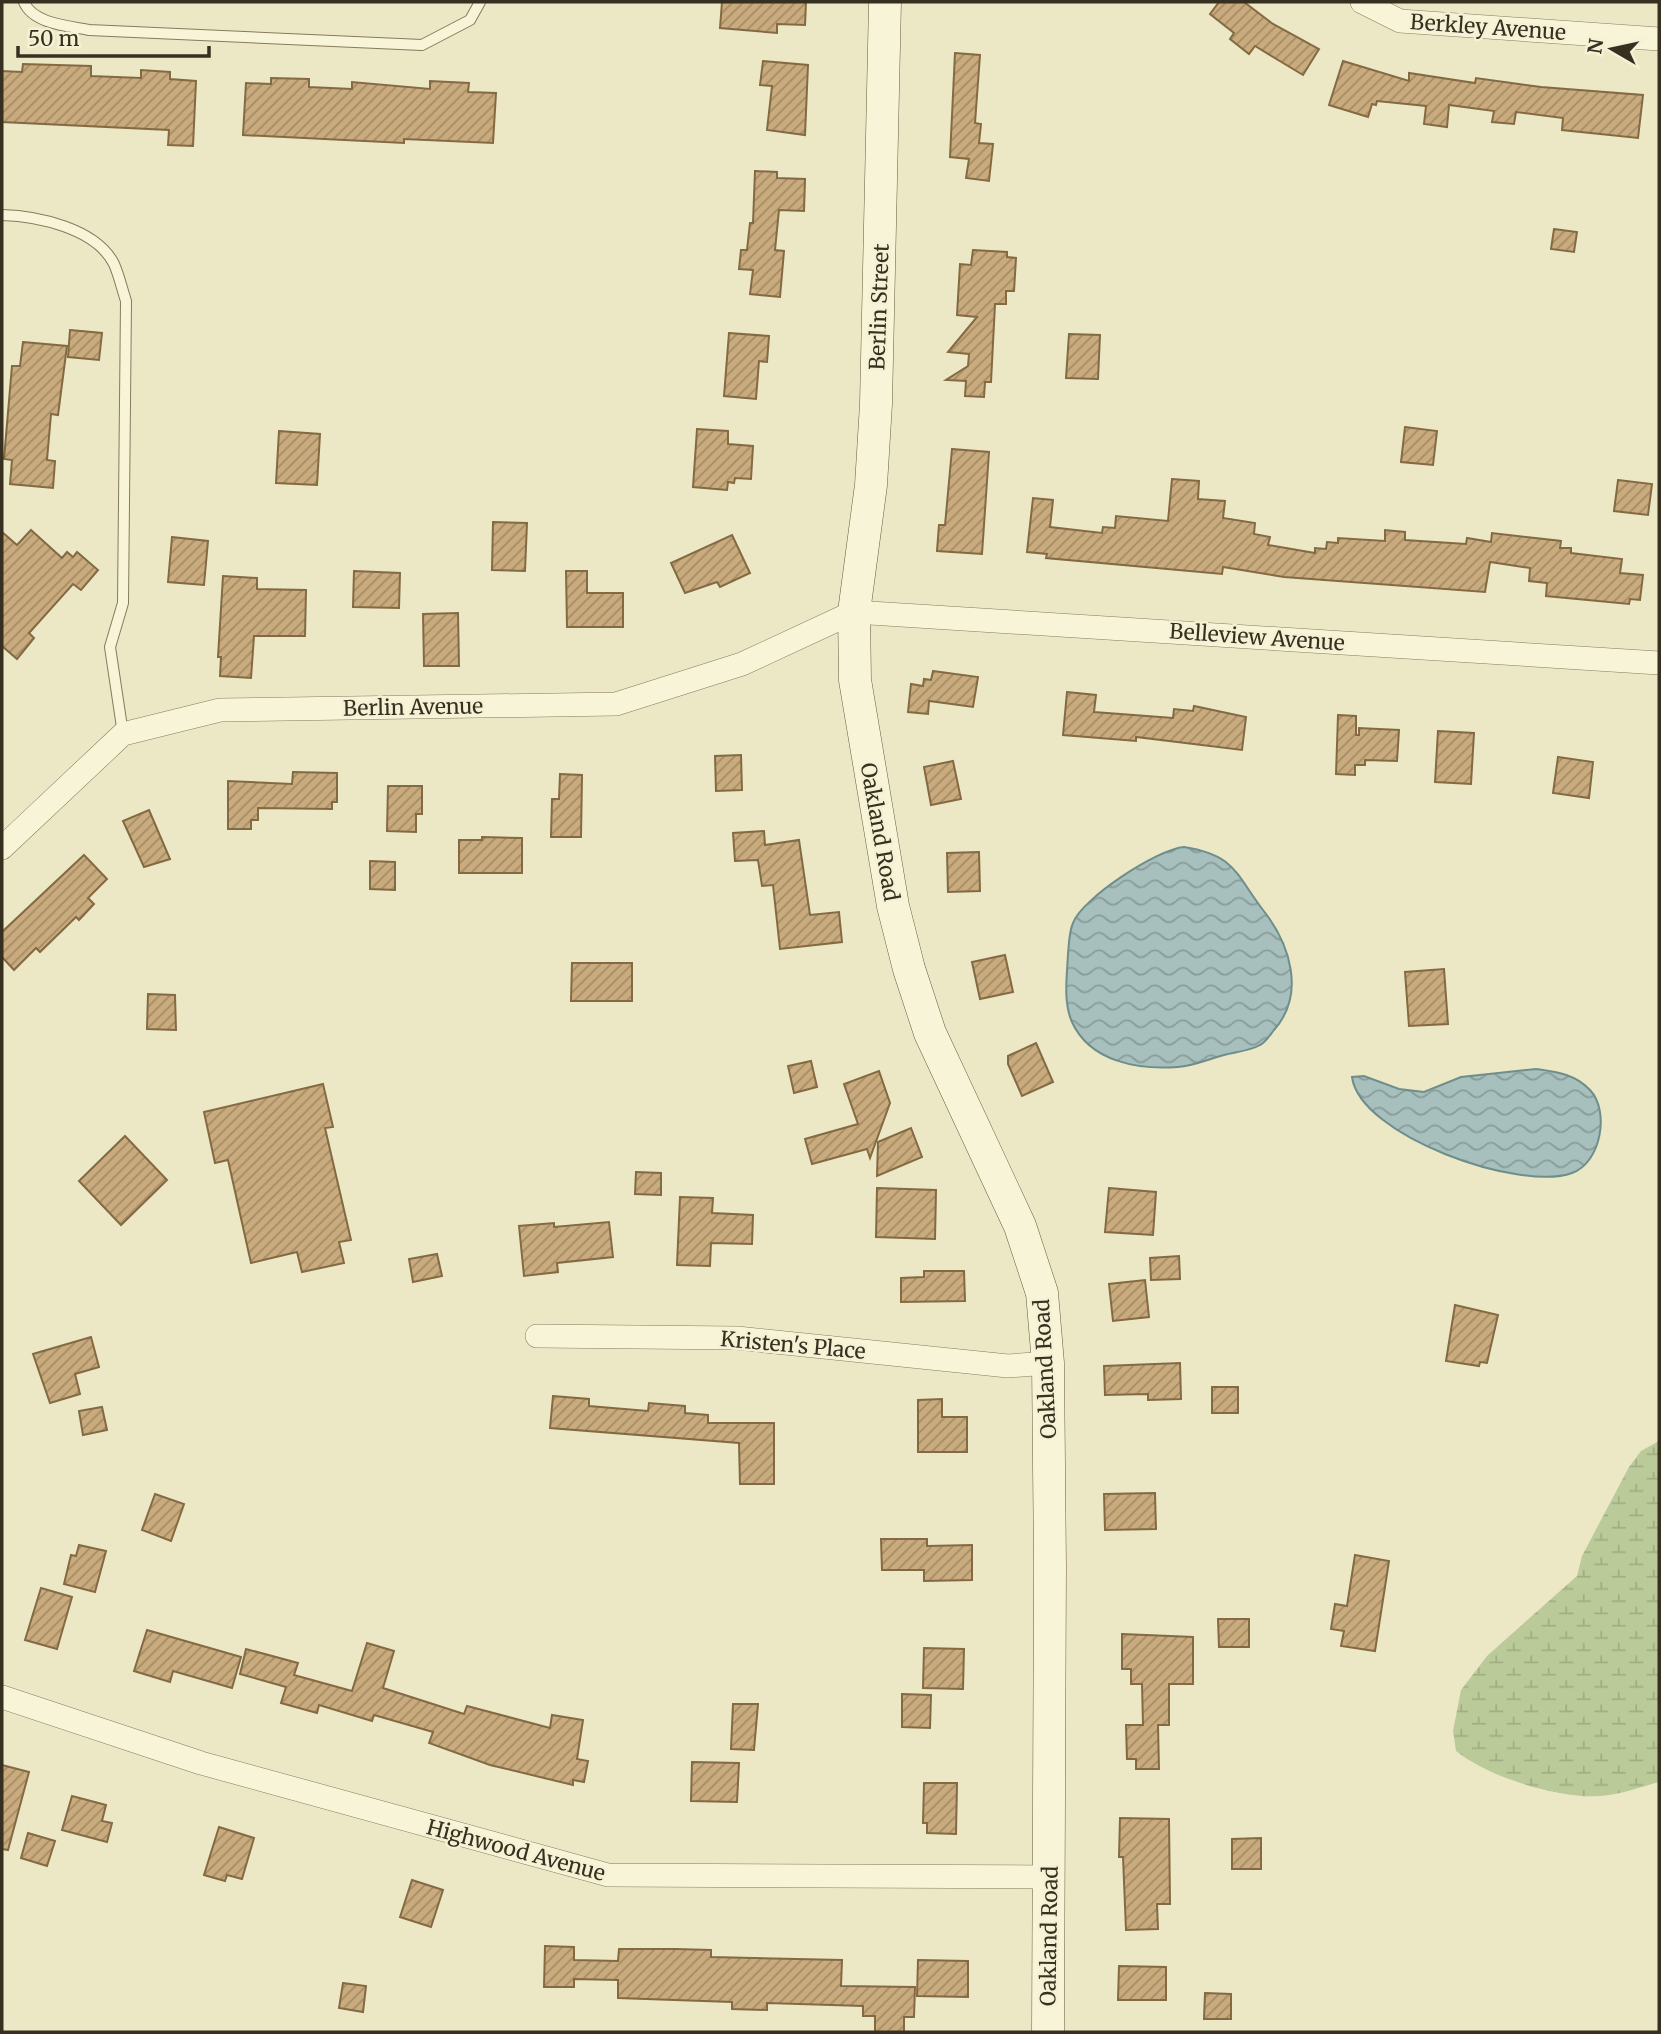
<svg xmlns="http://www.w3.org/2000/svg" width="1661" height="2034" viewBox="0 0 1661 2034" font-family="Merriweather,serif">
  <style>
    .wetland { fill: url(#wetland-marsh) }
    .water { fill: url(#water-waves); stroke: #6e8e8c; stroke-width: 2 }
    .building { fill: url(#building-hatch); stroke: #846a43; stroke-width: 2 }
    .lines { fill: none; stroke-linecap: round; stroke-linejoin: round }
    .service-casing { stroke: #867b5c; stroke-width: 12 }
    .minor-casing { stroke: #867b5c; stroke-width: 24 }
    .secondary-casing { stroke: #685c3f; stroke-width: 33 }
    .service { stroke: #f7f4d8; stroke-width: 10 }
    .minor { stroke: #f7f4d8; stroke-width: 23 }
    .secondary { stroke: #f7f4d8; stroke-width: 32 }
    .labels { text-anchor: middle; dominant-baseline: central; stroke-width: 5; stroke-linejoin: round; paint-order: stroke }
    .street-label { font-size: 21px; fill: #372f1f; stroke: #f4f1d4 }
  </style>
  <defs>
    <pattern id="wetland-marsh" width="20" height="14" patternUnits="userSpaceOnUse" patternTransform="scale(1.75)"><rect width="20" height="14" fill="#bbca99"/><path d="M1 5h8M5 5V1M11 12h8M15 12V8" fill="none" stroke="#a1ae83"/></pattern>
    <pattern id="water-waves" width="16" height="10" patternUnits="userSpaceOnUse" patternTransform="scale(1.75)"><rect width="16" height="10" fill="#a7c0bd"/><path d="M0 5q4-4 8 0t8 0" fill="none" stroke="#899c99"/></pattern>
    <pattern id="building-hatch" width="6" height="6" patternUnits="userSpaceOnUse" patternTransform="scale(1.75)"><rect width="6" height="6" fill="#c9ab7d"/><path d="M-1 1l2-2M0 6l6-6M5 7l2-2" fill="none" stroke="#a48c66"/></pattern>
  </defs>
  <rect width="100%" height="100%" fill="#ece8c5"/>
  <!-- wetland -->
  <path class="wetland" d="M1659,1441V1782C1640,1787 1620,1795 1600,1796C1559,1799 1488,1777 1456,1751L1453,1731L1461,1690L1487,1656L1577,1576L1582,1556L1629,1467L1641,1451Z"/>
  <!-- water -->
  <g class="water">
    <path d="M1184,847C1235,855 1235,873 1263,910C1290,944 1306,994 1274,1030C1270,1035 1265,1043 1260,1045C1250,1051 1235,1052 1224,1055C1209,1059 1193,1066 1178,1067C1139,1070 1090,1062 1072,1022C1063,1002 1067,976 1068,954C1069,944 1069,932 1073,923C1082,898 1158,849 1184,847Z"/>
    <path d="M1536,1069C1557,1072 1575,1074 1590,1090C1610,1111 1601,1163 1572,1173C1520,1192 1360,1136 1352,1077L1364,1076L1399,1089L1424,1092L1461,1077Z"/>
  </g>
  <!-- building -->
  <g class="building">
    <polygon points="722,2 806,2 805,25 777,24 777,33 720,28"/>
    <polygon points="1219,2 1244,2 1273,24 1319,49 1303,75 1255,46 1249,54 1230,39 1234,33 1210,14"/>
    <polygon points="955,53 980,55 975,123 981,124 979,143 993,144 989,181 966,178 969,159 950,157"/>
    <polygon points="763,61 808,65 805,135 767,130 772,86 760,85"/>
    <polygon points="1343,61 1409,81 1409,73 1475,83 1476,78 1541,87 1643,95 1638,138 1562,130 1563,118 1516,112 1514,124 1492,122 1494,111 1449,105 1447,127 1424,124 1426,106 1377,101 1376,105 1372,104 1368,117 1329,105"/>
    <polygon points="23,64 91,66 91,76 141,78 141,70 170,72 170,79 196,81 193,146 168,145 169,130 2,122 2,71 22,72"/>
    <polygon points="271,78 309,79 309,87 352,89 352,82 430,89 430,81 469,83 468,92 496,93 493,143 404,139 404,143 243,135 246,83 271,84"/>
    <polygon points="755,171 777,172 777,178 805,179 804,211 779,210 775,250 784,251 780,297 750,294 753,270 739,269 741,250 747,250 750,223 753,223"/>
    <polygon points="1554,229 1577,232 1574,252 1551,249"/>
    <polygon points="973,250 1007,252 1007,257 1016,258 1014,291 1006,291 1006,304 995,304 991,382 985,382 984,397 965,396 966,381 946,380 968,366 969,354 948,352 977,317 957,315 960,264 971,265"/>
    <polygon points="70,330 102,333 99,360 68,357"/>
    <polygon points="729,333 769,336 767,362 759,361 756,399 724,396"/>
    <polygon points="1069,334 1100,335 1098,379 1066,378"/>
    <polygon points="23,342 67,346 58,415 51,414 47,460 55,461 53,488 10,484 12,460 4,459 12,366 20,366"/>
    <polygon points="1405,427 1437,431 1433,465 1401,462"/>
    <polygon points="697,429 728,431 728,444 753,446 751,479 735,478 734,483 728,482 727,490 693,487"/>
    <polygon points="279,431 320,434 317,485 276,483"/>
    <polygon points="952,449 989,452 982,554 937,551 939,525 945,525"/>
    <polygon points="1172,479 1199,481 1198,499 1225,501 1223,518 1255,523 1254,534 1270,537 1268,545 1315,553 1315,548 1326,549 1327,542 1338,543 1338,538 1385,541 1385,530 1405,532 1405,540 1466,544 1467,538 1491,542 1492,533 1561,541 1560,548 1571,548 1571,553 1622,559 1620,573 1643,575 1640,600 1630,599 1629,604 1546,596 1547,583 1529,581 1530,568 1490,562 1485,592 1284,577 1223,567 1222,574 1046,558 1047,554 1027,552 1033,498 1053,500 1050,527 1102,533 1103,527 1115,528 1116,516 1168,521"/>
    <polygon points="1618,480 1652,484 1648,515 1614,511"/>
    <polygon points="493,522 527,523 525,571 492,570"/>
    <polygon points="31,530 62,558 67,552 73,557 77,552 98,570 81,590 73,584 29,633 34,638 17,659 2,646 2,532 17,545"/>
    <polygon points="732,535 750,573 720,587 717,582 685,593 671,563"/>
    <polygon points="172,537 208,541 204,585 168,582"/>
    <polygon points="354,571 400,573 399,608 353,607"/>
    <polygon points="566,571 587,571 587,593 623,593 623,627 567,627"/>
    <polygon points="223,576 257,578 257,589 306,590 305,636 254,636 251,678 220,676 221,657 218,657"/>
    <polygon points="458,613 459,666 424,666 423,614"/>
    <polygon points="933,671 978,677 973,707 929,701 928,714 908,712 911,684 923,686 924,679 931,680"/>
    <polygon points="1067,692 1096,695 1094,712 1173,718 1174,709 1193,711 1194,706 1246,717 1242,750 1136,737 1136,741 1063,735"/>
    <polygon points="1338,715 1356,716 1356,735 1359,735 1359,728 1399,730 1397,761 1365,760 1365,765 1355,765 1355,775 1336,774"/>
    <polygon points="1438,731 1474,733 1471,784 1435,782"/>
    <polygon points="741,755 742,790 716,791 715,756"/>
    <polygon points="1558,757 1593,762 1589,798 1553,793"/>
    <polygon points="953,761 961,799 931,805 924,767"/>
    <polygon points="293,772 337,773 337,802 332,802 332,809 258,808 258,820 251,820 251,829 228,829 228,781 292,784"/>
    <polygon points="560,774 582,775 581,837 551,837 552,799 559,799"/>
    <polygon points="388,786 422,786 422,814 416,814 416,832 387,831"/>
    <polygon points="149,810 170,859 144,867 123,821"/>
    <polygon points="764,831 765,845 799,840 810,915 839,912 842,942 780,949 773,885 762,886 758,860 735,861 733,833"/>
    <polygon points="482,837 522,838 522,873 459,873 459,840 482,840"/>
    <polygon points="979,852 980,891 948,892 947,853"/>
    <polygon points="84,855 107,879 88,898 94,904 79,920 76,917 40,952 36,948 14,970 2,957 2,932"/>
    <polygon points="370,861 395,862 395,890 370,889"/>
    <polygon points="1005,955 1013,992 980,999 972,962"/>
    <polygon points="572,963 632,963 632,1001 571,1001"/>
    <polygon points="1444,969 1448,1024 1409,1026 1405,972"/>
    <polygon points="148,994 175,995 176,1030 147,1029"/>
    <polygon points="1036,1043 1053,1082 1022,1096 1008,1064 1008,1056"/>
    <polygon points="811,1061 817,1087 794,1093 788,1066"/>
    <polygon points="879,1071 890,1103 870,1158 867,1149 812,1164 805,1139 858,1124 844,1084"/>
    <polygon points="323,1084 333,1127 325,1128 351,1240 339,1242 344,1263 302,1272 297,1252 251,1263 228,1160 215,1163 204,1112"/>
    <polygon points="911,1128 922,1157 877,1176 878,1142"/>
    <polygon points="125,1136 167,1180 121,1225 79,1181"/>
    <polygon points="636,1172 661,1173 661,1195 635,1194"/>
    <polygon points="877,1188 936,1190 935,1239 876,1237"/>
    <polygon points="1109,1188 1156,1192 1153,1235 1105,1232"/>
    <polygon points="680,1197 713,1198 712,1213 753,1215 752,1244 711,1243 710,1266 677,1265"/>
    <polygon points="609,1222 613,1257 557,1263 558,1272 524,1276 519,1226 554,1223 554,1227"/>
    <polygon points="437,1254 442,1276 413,1282 409,1259"/>
    <polygon points="1179,1256 1180,1279 1151,1280 1150,1258"/>
    <polygon points="924,1271 964,1271 965,1301 901,1302 901,1278 924,1277"/>
    <polygon points="1145,1280 1149,1317 1113,1321 1109,1284"/>
    <polygon points="1455,1305 1498,1315 1487,1363 1480,1362 1479,1366 1446,1361"/>
    <polygon points="91,1337 99,1367 75,1374 80,1394 50,1403 33,1354"/>
    <polygon points="1180,1363 1181,1399 1148,1400 1148,1394 1105,1395 1104,1366"/>
    <rect x="1212" y="1387" width="26" height="26"/>
    <polygon points="553,1396 589,1399 589,1406 648,1411 649,1403 685,1406 685,1413 708,1415 708,1423 774,1423 774,1484 740,1484 739,1443 550,1428"/>
    <polygon points="942,1399 942,1417 967,1417 967,1452 918,1452 918,1400"/>
    <polygon points="102,1407 107,1430 83,1435 79,1411"/>
    <polygon points="1155,1493 1156,1529 1105,1530 1104,1494"/>
    <polygon points="155,1494 184,1504 171,1541 142,1530"/>
    <polygon points="881,1539 927,1539 927,1546 972,1545 972,1580 924,1581 924,1570 882,1570"/>
    <polygon points="79,1545 106,1551 95,1592 64,1584 71,1555 76,1556"/>
    <polygon points="1355,1555 1389,1561 1375,1651 1341,1646 1344,1631 1331,1629 1335,1604 1347,1606"/>
    <polygon points="41,1588 72,1597 57,1649 25,1640"/>
    <polygon points="1218,1619 1249,1619 1249,1647 1219,1647"/>
    <polygon points="147,1630 241,1657 232,1688 173,1671 170,1682 134,1671"/>
    <polygon points="1122,1634 1193,1637 1193,1684 1169,1684 1169,1725 1158,1725 1159,1769 1136,1769 1136,1759 1127,1759 1126,1725 1143,1725 1142,1684 1131,1684 1131,1669 1122,1669"/>
    <polygon points="367,1643 394,1651 383,1688 464,1714 467,1706 550,1728 552,1715 583,1720 577,1759 588,1761 584,1782 573,1780 573,1785 490,1765 429,1743 433,1732 374,1715 372,1721 319,1705 317,1713 281,1703 286,1687 240,1674 246,1649 298,1663 294,1675 352,1691"/>
    <polygon points="924,1648 964,1649 963,1689 923,1688"/>
    <polygon points="902,1694 931,1695 930,1728 902,1727"/>
    <polygon points="733,1704 758,1704 754,1750 731,1749"/>
    <polygon points="692,1762 739,1763 737,1802 691,1801"/>
    <polygon points="2,1765 29,1772 8,1850 2,1849"/>
    <polygon points="924,1783 957,1783 956,1834 927,1833 927,1823 923,1823"/>
    <polygon points="72,1796 106,1805 102,1821 112,1823 107,1842 62,1830"/>
    <polygon points="1120,1818 1169,1819 1170,1904 1157,1904 1158,1929 1126,1930 1123,1857 1119,1857"/>
    <polygon points="219,1827 254,1838 242,1879 227,1875 225,1881 204,1875"/>
    <polygon points="28,1833 55,1841 47,1866 21,1858"/>
    <polygon points="1261,1838 1261,1869 1232,1869 1232,1839"/>
    <polygon points="412,1880 443,1890 431,1927 400,1917"/>
    <polygon points="545,1946 574,1947 574,1960 618,1961 619,1949 676,1949 711,1950 711,1957 842,1960 841,1986 915,1987 914,2017 904,2017 904,2032 875,2032 875,2016 863,2016 863,2006 767,2003 767,2010 732,2009 732,2002 618,1998 618,1980 574,1979 574,1987 544,1987"/>
    <polygon points="918,1960 968,1961 968,1997 917,1996"/>
    <polygon points="1119,1966 1166,1967 1166,2000 1118,2000"/>
    <polygon points="343,1983 366,1986 363,2012 339,2008"/>
    <polygon points="1205,1993 1231,1994 1231,2019 1204,2019"/>
  </g>
  <g class="lines">
    <!-- service casing -->
    <g class="service-casing">
      <g id="service">
        <path d="M24,2C33,24 69,26 89,30L422,45L470,20L480,2"/>
        <path d="M2,215C37,216 96,228 114,264C119,275 122,289 126,301L123,603L110,647L123,734"/>
      </g>
    </g>
    <!-- minor casing -->
    <g class="minor-casing">
      <g id="minor">
        <polyline points="1362,2 1400,21 1659,39"/>
        <polyline points="2,848 123,734 220,710 616,704 742,664 854,612 1659,663"/>
        <polyline points="537,1336 737,1338 1008,1366 1048,1363"/>
        <polyline points="2,1697 201,1763 608,1875 1049,1877"/>
      </g>
    </g>
    <!-- secondary casing -->
    <g class="secondary-casing">
      <polyline id="secondary" points="885,2 876,404 871,485 854,612 855,680 893,906 909,969 930,1033 1020,1226 1042,1293 1048,1363 1050,1567 1048,2032"/>
    </g>
    <!-- service -->
    <use href="#service" class="service"/>
    <!-- minor -->
    <use href="#minor" class="minor"/>
    <!-- secondary -->
    <use href="#secondary" class="secondary"/>
  </g>
  <g class="labels">
    <!-- street labels -->
    <g class="street-label">
      <text transform="translate(1488 27) rotate(4)">Berkley Avenue</text>
      <text transform="translate(879 307) rotate(-88)">Berlin Street</text>
      <text transform="translate(1257 637) rotate(4)">Belleview Avenue</text>
      <text transform="translate(413 707) rotate(-1)">Berlin Avenue</text>
      <text transform="translate(880 832) rotate(80)">Oakland Road</text>
      <text transform="translate(793 1345) rotate(5)">Kristen's Place</text>
      <text transform="translate(1045 1369) rotate(-93)">Oakland Road</text>
      <text transform="translate(516 1850) rotate(15)">Highwood Avenue</text>
      <text transform="translate(1049 1936) rotate(-89)">Oakland Road</text>
    </g>
  </g>
  <!-- border -->
  <rect width="1661" height="2034" fill="none" stroke="#372f1f" stroke-width="7"/>
  <!-- north arrow -->
  <g transform="translate(1612 49) rotate(279)" stroke="#f4f1d4" stroke-width="5" paint-order="stroke">
  <path d="M0-5L12 26L0 18L-12 26Z" fill="#372f1f"/>
  <text y="-10" font-size="19" font-weight="bold" text-anchor="middle" fill="#372f1f">N</text>
  </g>
  <!-- scale -->
  <path d="M18 46v10h191v-10" fill="none" stroke="#372f1f" stroke-width="3.5"/>
  <text x="28" y="46" font-size="21" fill="#372f1f" stroke="#f4f1d4" stroke-width="5" paint-order="stroke">50 m</text>
</svg>
